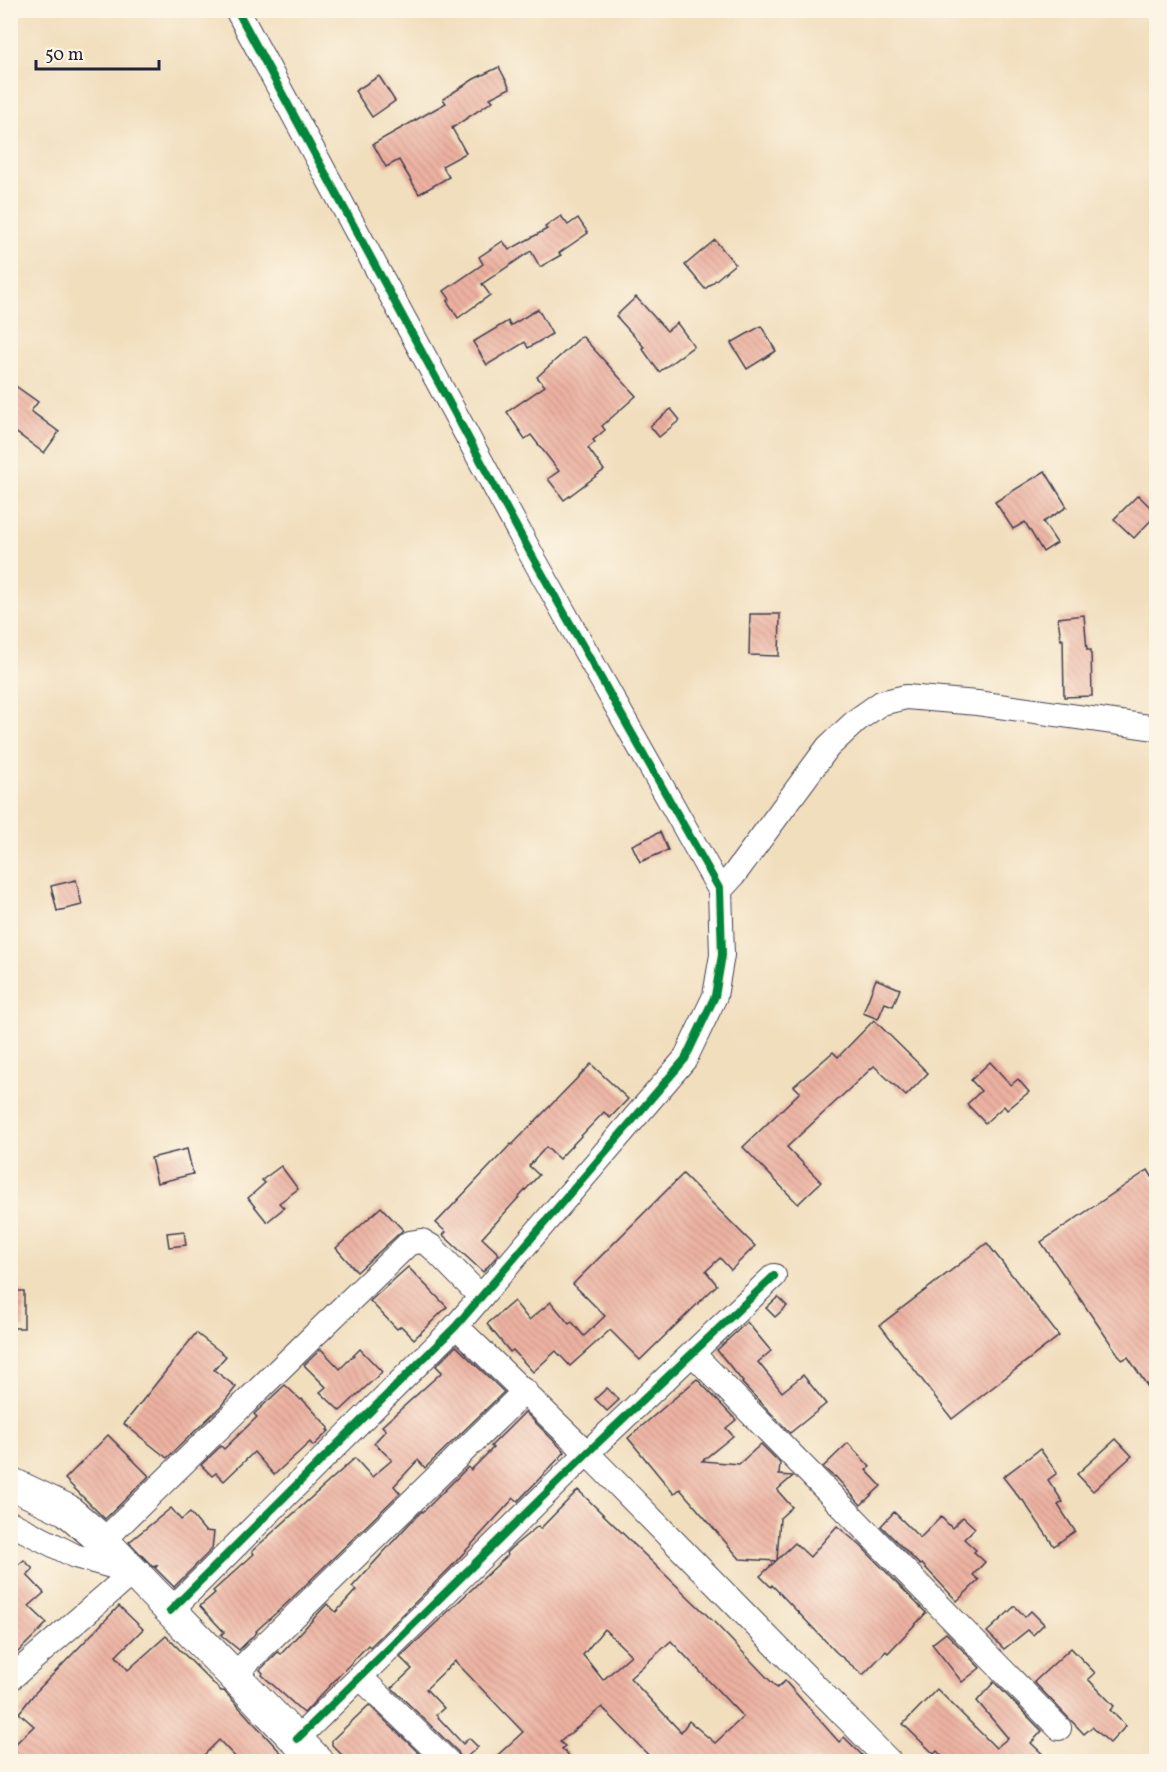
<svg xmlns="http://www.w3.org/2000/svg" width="1167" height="1772" viewBox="0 0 1167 1772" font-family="Vollkorn,serif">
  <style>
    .building { fill: url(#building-back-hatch); fill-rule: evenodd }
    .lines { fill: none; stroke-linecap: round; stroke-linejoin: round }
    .minor-casing { stroke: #413e4e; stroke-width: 26 }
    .major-casing { stroke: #413e4e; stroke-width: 34 }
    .minor { stroke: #fff; stroke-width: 24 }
    .major { stroke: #fff; stroke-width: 32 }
    .cycleway-casing { stroke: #fcf5e5; stroke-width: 11 }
    .cycleway { stroke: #00873e; stroke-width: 8 }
  </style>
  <defs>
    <pattern id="building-back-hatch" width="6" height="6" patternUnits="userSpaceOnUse" patternTransform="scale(1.5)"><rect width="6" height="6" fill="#ecb1a0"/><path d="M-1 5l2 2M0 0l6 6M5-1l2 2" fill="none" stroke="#ca988b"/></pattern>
  </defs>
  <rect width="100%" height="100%" fill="#fcf5e5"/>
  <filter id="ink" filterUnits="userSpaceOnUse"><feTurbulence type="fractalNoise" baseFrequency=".0167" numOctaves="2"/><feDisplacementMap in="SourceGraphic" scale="12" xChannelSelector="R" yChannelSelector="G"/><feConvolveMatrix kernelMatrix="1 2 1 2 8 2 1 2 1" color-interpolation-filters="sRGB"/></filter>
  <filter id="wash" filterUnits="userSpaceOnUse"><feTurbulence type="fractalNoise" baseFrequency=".008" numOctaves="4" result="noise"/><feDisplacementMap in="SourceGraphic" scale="24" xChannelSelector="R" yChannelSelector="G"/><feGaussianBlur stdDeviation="1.35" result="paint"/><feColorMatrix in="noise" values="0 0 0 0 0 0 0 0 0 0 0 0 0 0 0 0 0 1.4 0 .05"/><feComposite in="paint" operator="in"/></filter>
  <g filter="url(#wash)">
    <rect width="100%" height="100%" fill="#f1debd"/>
    <g id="blocks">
      <!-- building -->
      <g class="building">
        <polygon points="499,67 510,88 490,98 493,101 452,128 466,153 442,166 449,177 419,194 399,160 386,167 373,144 446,103 443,99 474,79"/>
        <polygon points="379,76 395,101 372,117 355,91"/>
        <polygon points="561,216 568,225 578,218 588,233 559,253 561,255 540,267 531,251 482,284 490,295 458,318 447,301 450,299 444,291 483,264 479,257 503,241 509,250 547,229 545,227"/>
        <polygon points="715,240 735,264 705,289 685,265"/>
        <polygon points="636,297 667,331 677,323 694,346 659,372 642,348 644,347 616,316"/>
        <polygon points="538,309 552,334 528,348 525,342 487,365 473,342 508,321 510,326"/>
        <polygon points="761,326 776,351 747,369 731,343"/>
        <polygon points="582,336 636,396 602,426 605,430 593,440 595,442 588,448 604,470 564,500 548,479 559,471 531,435 525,439 507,412 545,386 537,377"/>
        <polygon points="10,382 38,402 31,411 59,432 44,453 10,428"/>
        <polygon points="671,409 680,420 659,437 650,426"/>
        <polygon points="1045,471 1067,507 1043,522 1057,543 1043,552 1025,522 1013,529 995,502"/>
        <polygon points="1138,495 1156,513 1156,515 1134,538 1114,519"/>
        <polygon points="750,614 780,614 779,656 749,655"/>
        <polygon points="1084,615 1087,650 1091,650 1092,696 1064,697 1063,639 1061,640 1058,618"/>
        <polygon points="660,832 668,850 640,862 632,845"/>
        <polygon points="76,880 82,905 57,911 51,886"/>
        <polygon points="876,979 900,989 893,1006 885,1003 878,1019 863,1013"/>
        <polygon points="874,1020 928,1073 906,1096 874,1066 787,1147 821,1182 798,1204 743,1147 800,1092 794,1086 833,1052 838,1057"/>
        <polygon points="990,1062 1011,1085 1018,1079 1029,1092 1007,1110 1004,1106 985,1123 967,1104 981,1091 971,1080"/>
        <polygon points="591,1064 628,1099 610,1118 604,1112 559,1159 546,1147 529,1166 539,1175 482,1238 499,1254 483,1272 443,1235 446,1232 436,1223 511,1144 512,1145"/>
        <polygon points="187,1149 193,1174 157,1183 151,1158"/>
        <polygon points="281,1166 298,1189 279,1203 284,1208 267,1222 248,1198 265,1183 262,1180"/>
        <polygon points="1148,1170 1156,1183 1156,1399 1128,1357 1122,1360 1041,1242"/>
        <polygon points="683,1174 755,1246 731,1270 720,1258 706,1271 717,1285 640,1360 610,1330 570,1366 556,1351 533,1372 513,1350 510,1352 487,1324 514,1301 529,1320 551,1302 569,1324 572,1322 584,1336 605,1316 573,1284"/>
        <polygon points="381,1207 403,1230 357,1272 336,1248"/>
        <polygon points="184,1231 186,1245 169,1247 167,1233"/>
        <polygon points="987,1243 1059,1336 952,1419 880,1325"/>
        <polygon points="408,1267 447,1307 414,1339 401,1326 397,1329 370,1301"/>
        <rect x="10" y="1291" width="14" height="37"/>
        <polygon points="778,1297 787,1306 775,1317 766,1308"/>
        <polygon points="747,1322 771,1351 758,1362 782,1392 803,1375 826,1404 790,1433 742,1383 743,1382 717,1350"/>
        <polygon points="196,1333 226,1356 214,1370 236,1387 221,1406 167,1458 124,1424"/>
        <polygon points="456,1346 504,1392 425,1468 418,1460 394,1486 400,1493 286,1604 256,1631 257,1632 239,1650 221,1635 224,1632 200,1606 215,1593 213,1591 254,1554 252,1551 355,1458 372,1477 392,1460 374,1443 386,1430 382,1426 442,1372 436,1366"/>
        <polygon points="321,1349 340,1369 360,1349 382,1372 340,1411 320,1392 326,1387 304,1365"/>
        <polygon points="697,1379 736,1420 726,1428 733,1436 702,1461 739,1464 761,1444 780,1463 779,1475 793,1476 777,1490 792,1507 780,1518 777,1560 795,1543 810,1557 837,1526 861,1546 926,1613 888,1653 886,1651 863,1675 836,1652 772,1585 771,1587 760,1576 776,1561 740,1559 680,1489 674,1494 628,1438"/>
        <polygon points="285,1385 301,1400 302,1399 307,1404 329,1428 327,1430 329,1431 313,1446 310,1442 274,1475 254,1452 224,1481 216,1473 212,1476 201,1465 221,1446 224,1449 257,1417 254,1414"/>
        <polygon points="607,1388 619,1400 607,1411 595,1399"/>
        <polygon points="525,1412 565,1452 518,1501 514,1498 450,1568 370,1647 368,1645 304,1713 262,1675 263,1673 260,1670 278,1652 281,1654 327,1604 336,1612 356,1590 352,1587 409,1524 422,1511 423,1512 468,1467 471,1470 493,1448 491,1446"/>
        <polygon points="108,1435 149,1476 105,1519 65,1479"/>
        <polygon points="1116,1439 1132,1456 1093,1491 1077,1474"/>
        <polygon points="848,1443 870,1467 866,1470 881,1486 861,1505 835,1476 834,1477 823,1467"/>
        <polygon points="1040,1449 1057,1473 1048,1480 1063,1502 1058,1505 1075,1531 1054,1546 1022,1499 1021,1500 1003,1477"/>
        <path d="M578,1490L713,1621L777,1688L785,1681L839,1742L844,1737L862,1755L855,1761H654L602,1707L560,1742L565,1746L562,1749L575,1761H491L523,1732L455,1661L426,1689L444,1708L436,1715L463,1744L469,1738L478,1747L462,1761L458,1752L392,1688L412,1669L400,1657L508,1555L506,1553L511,1548L538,1526L540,1529ZM604,1629L631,1655L603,1680L583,1655ZM671,1641L743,1717L715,1743L689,1721L681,1732L630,1678Z"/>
        <polygon points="171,1508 181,1520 190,1513 205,1531 214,1532 212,1549 174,1587 155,1568 158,1565 153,1567 129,1542"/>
        <polygon points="894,1512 920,1538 941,1517 952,1528 963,1517 975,1528 964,1539 976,1550 974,1552 985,1562 973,1575 979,1580 957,1601 922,1564 920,1565 881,1526"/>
        <polygon points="10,1558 18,1565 24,1560 33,1569 27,1575 44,1593 29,1606 47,1623 10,1660"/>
        <polygon points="119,1606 143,1629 116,1656 128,1670 166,1636 221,1691 224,1691 284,1756 277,1761 239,1761 219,1740 198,1761 10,1761 10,1749 34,1726 19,1713 34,1694"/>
        <polygon points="1015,1606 1025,1617 1031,1611 1044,1624 1033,1635 1028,1630 1004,1649 987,1632"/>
        <polygon points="946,1633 980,1668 962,1682 932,1644"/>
        <polygon points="1071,1648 1095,1673 1088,1679 1114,1706 1110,1710 1126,1726 1110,1743 1092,1727 1084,1734 1034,1682"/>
        <polygon points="994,1682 1042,1731 1031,1743 1050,1761 947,1761 937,1751 934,1754 903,1724 937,1689 996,1748 1008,1738 977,1701"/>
        <polygon points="369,1705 427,1761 348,1761 332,1745 332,1740"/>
      </g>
    </g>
  </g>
  <g filter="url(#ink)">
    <use href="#blocks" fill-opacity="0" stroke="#413e4e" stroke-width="1.5"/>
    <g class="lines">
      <!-- minor casing -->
      <g class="minor-casing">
        <g id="minor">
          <polyline points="720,890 733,876 828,747 857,720 881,703 906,697 977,703 1156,728"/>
          <polyline points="456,1326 587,1453 890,1762"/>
          <polyline points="693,1354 1059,1728"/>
          <polyline points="10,1523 75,1556 133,1572"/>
          <polyline points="103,1541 409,1243 422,1241 432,1247 481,1297"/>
          <polyline points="170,1611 456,1326 685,1059 715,996 722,955 720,890 531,554 237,10"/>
          <polyline points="234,1675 525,1391"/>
          <polyline points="360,1677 448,1762"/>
          <polyline points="10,1679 133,1572"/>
          <polyline points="297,1739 587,1453 774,1276"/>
        </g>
      </g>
      <!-- major casing -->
      <g class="major-casing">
        <polyline id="major" points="10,1483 67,1510 103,1541 318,1762"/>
      </g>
      <!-- minor -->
      <use href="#minor" class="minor"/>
      <!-- major -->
      <use href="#major" class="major"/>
      <!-- cycleway casing -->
      <g class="cycleway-casing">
        <g id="cycleway">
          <polyline points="170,1611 456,1326 685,1059 715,996 722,955 720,890 531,554 237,10"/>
          <polyline points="297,1739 587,1453 774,1276"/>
        </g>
      </g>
      <!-- cycleway -->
      <use href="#cycleway" class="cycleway"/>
    </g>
  </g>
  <!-- margin -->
  <rect width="1167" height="1772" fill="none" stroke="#fcf5e5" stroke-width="36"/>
  <!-- scale -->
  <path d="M36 60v9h123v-9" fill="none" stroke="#22223b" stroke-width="3"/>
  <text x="45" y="60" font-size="18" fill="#22223b" stroke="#fcf5e5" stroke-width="4.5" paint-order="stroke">50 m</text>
</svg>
